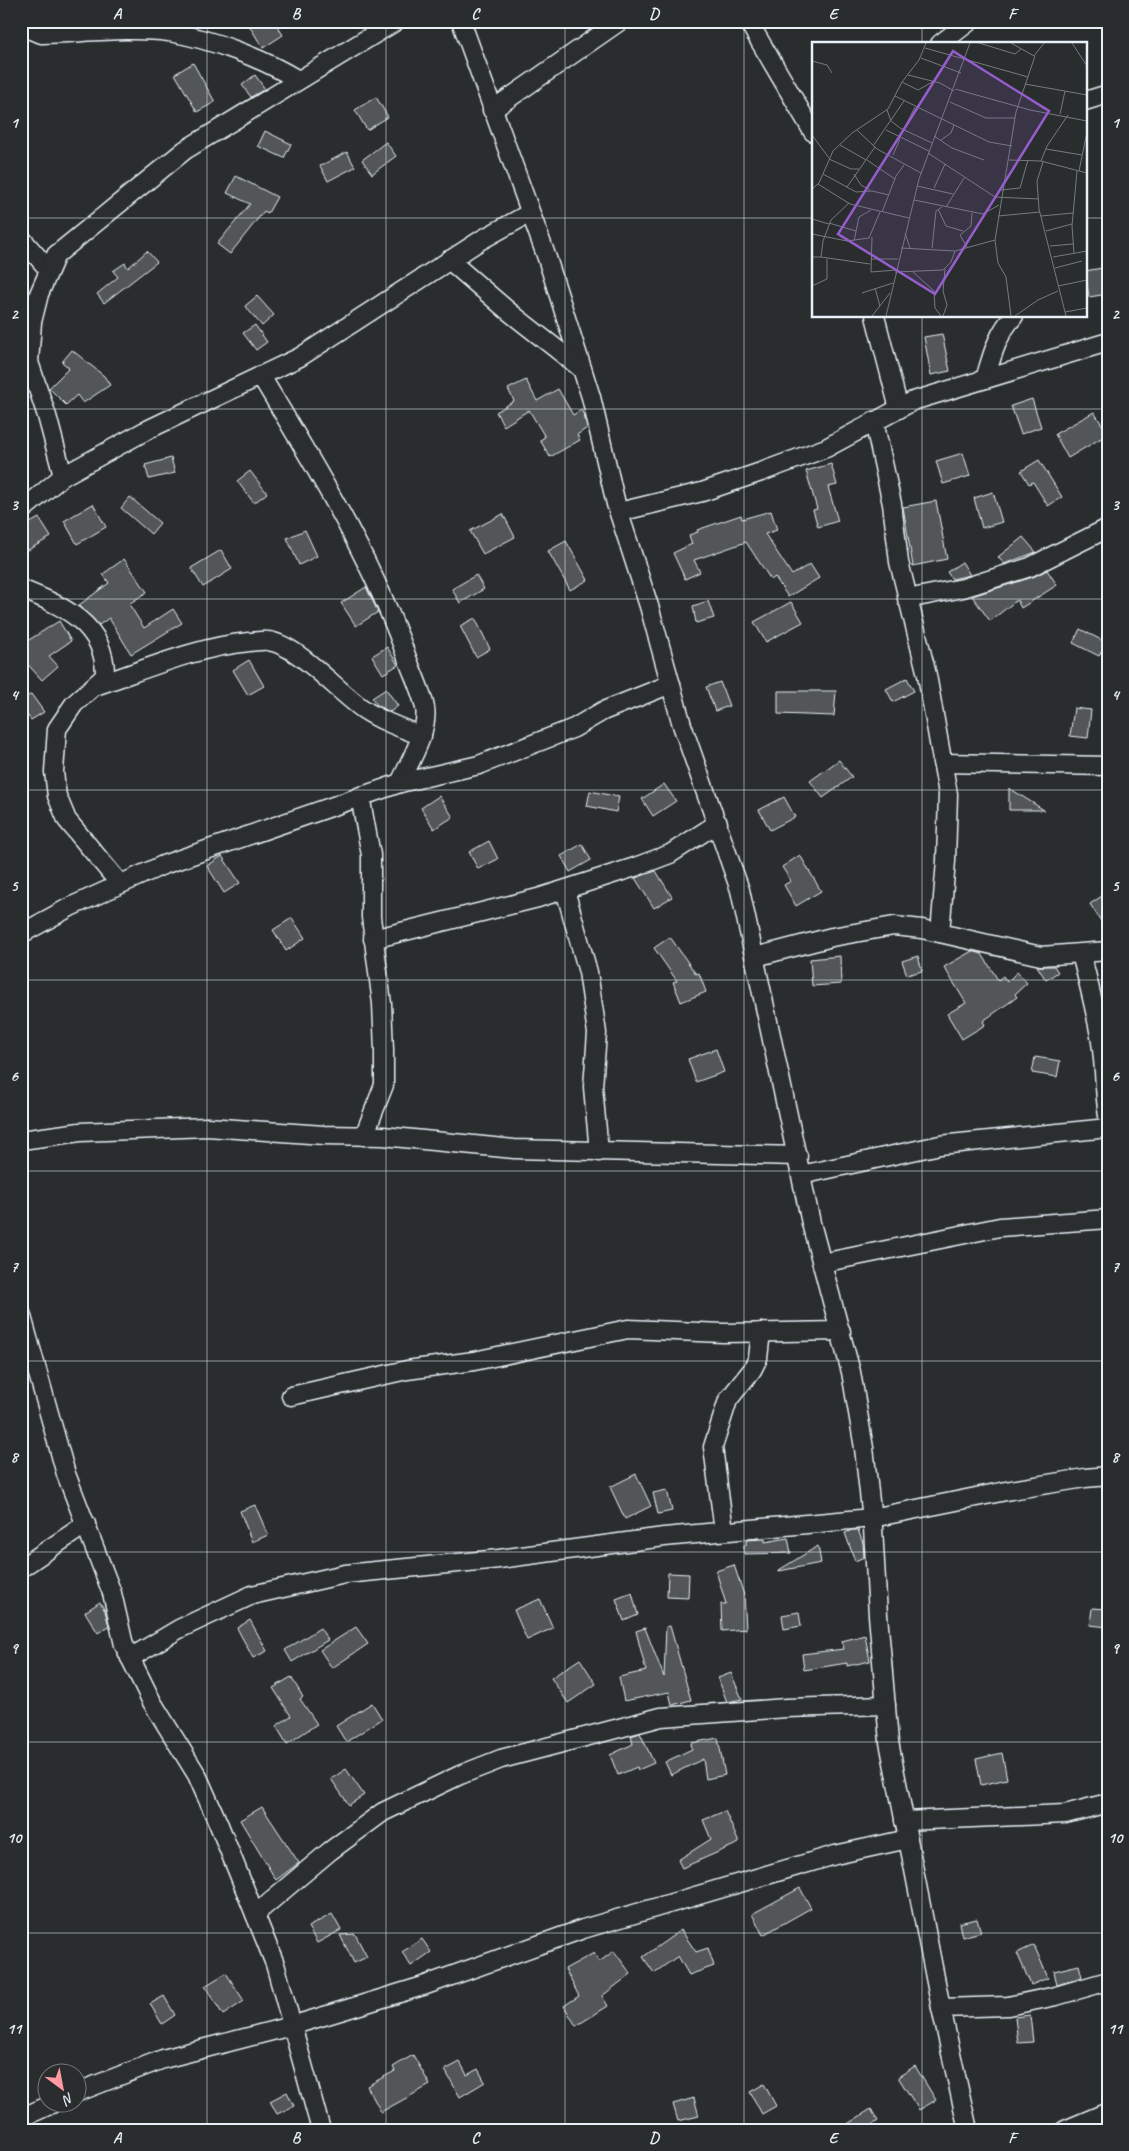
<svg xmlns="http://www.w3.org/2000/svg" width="1129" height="2151" viewBox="0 0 1129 2151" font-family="Caveat,sans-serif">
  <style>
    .building { fill: #535759; stroke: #e8f1f8 }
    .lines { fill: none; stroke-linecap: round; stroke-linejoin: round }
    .street-casing { stroke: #e8f1f8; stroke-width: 21 }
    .street { stroke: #2a2d2e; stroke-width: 18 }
    .grid { fill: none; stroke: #e8f1f8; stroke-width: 1; stroke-opacity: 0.55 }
    .inset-road { fill: none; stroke: #767b7f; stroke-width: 1 }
    .view { fill: #965dcd; fill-opacity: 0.15; stroke: #965dcd; stroke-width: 2.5 }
    .inset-edge { fill: none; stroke: #e8f1f8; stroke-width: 2.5 }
    .neatline { fill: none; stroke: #e8f1f8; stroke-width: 2 }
    .grid-label { font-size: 16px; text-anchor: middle; font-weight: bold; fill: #e8f1f8 }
  </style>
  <rect width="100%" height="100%" fill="#2a2d2e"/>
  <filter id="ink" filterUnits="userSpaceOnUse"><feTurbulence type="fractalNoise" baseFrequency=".02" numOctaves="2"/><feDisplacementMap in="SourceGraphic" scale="10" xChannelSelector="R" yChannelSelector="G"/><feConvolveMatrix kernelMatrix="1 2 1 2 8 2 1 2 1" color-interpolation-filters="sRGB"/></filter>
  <g filter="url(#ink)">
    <!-- building -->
    <g class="building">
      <polygon points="259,21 274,21 283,35 263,48 250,27"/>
      <polygon points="193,63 215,102 197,112 175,74"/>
      <polygon points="255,75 265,89 251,97 242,85"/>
      <polygon points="376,97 388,117 367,130 355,110"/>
      <polygon points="265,131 291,144 284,158 258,146"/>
      <polygon points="386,142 396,156 372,174 362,160"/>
      <polygon points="347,152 355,167 328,181 320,166"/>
      <polygon points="236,176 277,197 268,213 264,211 230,254 217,244 250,204 227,193"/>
      <polygon points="147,251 157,262 104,303 97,294 118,277 113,271 125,263 128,268"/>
      <polygon points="1108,267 1108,294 1089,297 1085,271"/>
      <polygon points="257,296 274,315 262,326 245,306"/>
      <polygon points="255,325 267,342 256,350 243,333"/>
      <polygon points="942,334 950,371 931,375 924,337"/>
      <polygon points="72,350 104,376 110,385 83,403 77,395 66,405 49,388 69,368 62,362"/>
      <polygon points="526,380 537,401 558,389 573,415 581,410 584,415 587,428 577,435 580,440 550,457 540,440 545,437 529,410 504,426 496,412 514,401 508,389"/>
      <polygon points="1032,399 1041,427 1021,434 1011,406"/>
      <polygon points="1094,412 1108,434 1068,458 1055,434"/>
      <polygon points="963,453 970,476 943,484 936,461"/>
      <polygon points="171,458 175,473 149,479 145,465"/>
      <polygon points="1039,460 1062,497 1048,506 1033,482 1029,484 1021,471"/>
      <polygon points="831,464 837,485 828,487 838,521 818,527 813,510 817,509 806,471"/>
      <polygon points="250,471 267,493 254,503 237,481"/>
      <polygon points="993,492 1002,522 982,528 974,498"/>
      <polygon points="130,497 160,523 151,534 121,508"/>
      <polygon points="936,501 947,559 913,566 903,507"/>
      <polygon points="93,504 106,527 77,544 64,521"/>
      <polygon points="771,511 777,530 765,534 792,575 810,564 819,578 788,597 775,577 771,580 746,542 694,560 700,572 685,579 673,553 692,544 689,535 698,532 697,530 741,515 742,519"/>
      <polygon points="503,514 515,537 483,554 470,531"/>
      <polygon points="39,518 51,537 21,554 21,528"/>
      <polygon points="305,530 317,556 299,565 287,538"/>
      <polygon points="1023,537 1036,552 1004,564 998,557"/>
      <polygon points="566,541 588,580 570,590 548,551"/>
      <polygon points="221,550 232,569 203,587 191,568"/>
      <polygon points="124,559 147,592 129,604 144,628 173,609 182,623 131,654 109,618 99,625 79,605 109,583 103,574"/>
      <polygon points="962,562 970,575 952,579 947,572"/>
      <polygon points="1047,570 1057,585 1021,608 1017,600 990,621 972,596 1033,577"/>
      <polygon points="476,575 484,589 460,603 452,589"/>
      <polygon points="366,587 378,612 356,626 341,603"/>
      <polygon points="708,601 714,618 696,623 693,606"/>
      <polygon points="791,602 803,622 766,642 754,622"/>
      <polygon points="475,618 490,649 476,657 460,626"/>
      <polygon points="59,621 71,641 49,656 58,666 42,680 21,657 21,645"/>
      <polygon points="1080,629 1107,643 1099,656 1073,643"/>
      <polygon points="387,647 398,665 383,674 372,656"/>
      <polygon points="249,660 264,686 248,695 233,670"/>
      <polygon points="907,678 914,691 893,702 886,689"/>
      <polygon points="720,682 729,706 715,711 706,687"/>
      <polygon points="386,689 398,706 390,712 377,705 372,698"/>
      <polygon points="778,691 836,691 834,716 778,714"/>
      <polygon points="31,694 44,712 31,720 21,707 21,701"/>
      <polygon points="1074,708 1091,710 1088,738 1070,736"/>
      <polygon points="839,760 852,777 823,798 810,781"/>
      <polygon points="664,784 676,801 653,816 642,799"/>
      <polygon points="1009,788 1044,810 1009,810"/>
      <polygon points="590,791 619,797 616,812 587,806"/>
      <polygon points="439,796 453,817 434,829 421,808"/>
      <polygon points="784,797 795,817 770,830 759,810"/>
      <polygon points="489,841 498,859 478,869 469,852"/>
      <polygon points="582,844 591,860 570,872 561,856"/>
      <polygon points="800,855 821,891 796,906 784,885 791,881 782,867"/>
      <polygon points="222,856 240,883 224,893 207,866"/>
      <polygon points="656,871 672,897 654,908 635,878"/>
      <polygon points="1108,892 1108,932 1090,904"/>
      <polygon points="292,918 305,938 286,951 273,930"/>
      <polygon points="670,937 696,974 699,973 706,992 681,1002 673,982 677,981 654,948"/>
      <polygon points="972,951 982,954 998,980 1003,976 1007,982 1017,972 1027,983 1015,994 1017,997 983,1021 985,1025 962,1039 947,1014 966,1003 944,967"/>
      <polygon points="840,956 841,984 812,986 810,959"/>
      <polygon points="918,956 922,971 907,975 902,961"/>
      <polygon points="1037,966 1054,966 1058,972 1046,980"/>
      <polygon points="716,1049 724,1072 696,1082 688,1059"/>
      <polygon points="1035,1057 1060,1061 1057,1077 1032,1073"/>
      <polygon points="636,1474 651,1506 625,1519 610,1487"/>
      <polygon points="667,1490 672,1511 658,1514 653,1493"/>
      <polygon points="255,1505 268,1535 252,1542 240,1511"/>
      <polygon points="852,1530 858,1530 863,1543 864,1557 855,1561 845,1533"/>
      <polygon points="788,1538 791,1553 744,1554 744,1545 746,1545 746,1540 765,1539 765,1542"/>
      <polygon points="818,1546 821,1563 779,1571 779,1570"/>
      <polygon points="734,1565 744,1595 746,1629 722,1631 721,1604 726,1604 716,1571"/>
      <polygon points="668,1573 689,1574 688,1598 667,1597"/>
      <polygon points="632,1593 638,1615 624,1621 616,1599"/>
      <polygon points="540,1599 553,1628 527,1640 514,1610"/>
      <polygon points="100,1602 105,1611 109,1626 98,1633 85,1612"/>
      <polygon points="1092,1608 1108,1609 1108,1627 1090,1625"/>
      <polygon points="799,1612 801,1626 784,1629 782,1615"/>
      <polygon points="250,1620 267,1651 253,1658 237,1628"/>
      <polygon points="670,1626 691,1700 672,1705 669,1692 624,1701 619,1677 646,1671 636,1631 645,1628 664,1677 666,1627"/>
      <polygon points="356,1627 368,1644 332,1668 320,1650"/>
      <polygon points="320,1628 328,1640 292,1662 285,1650"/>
      <polygon points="865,1635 870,1661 847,1666 847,1663 804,1670 802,1654 844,1649 842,1641"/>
      <polygon points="580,1659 596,1684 568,1703 551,1678"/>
      <polygon points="731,1673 742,1699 727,1702 718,1678"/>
      <polygon points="291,1677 303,1697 300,1699 317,1724 287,1744 276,1726 291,1716 273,1688"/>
      <polygon points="372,1703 382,1719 346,1742 336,1726"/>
      <polygon points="640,1733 654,1763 638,1770 637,1767 618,1775 610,1755 633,1744 631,1736"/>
      <polygon points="718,1738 725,1775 706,1779 703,1759 671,1775 665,1762 692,1749 691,1743"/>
      <polygon points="1002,1753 1007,1779 981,1785 976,1759"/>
      <polygon points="346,1769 364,1795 349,1805 331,1779"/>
      <polygon points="262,1807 299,1863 276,1880 240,1820"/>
      <polygon points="725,1811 739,1843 682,1868 678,1860 711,1839 703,1820"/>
      <polygon points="800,1888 811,1908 763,1935 752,1914"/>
      <polygon points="332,1914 341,1930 317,1943 308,1927"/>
      <polygon points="977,1919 981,1932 962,1937 959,1923"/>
      <polygon points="681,1930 696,1952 708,1948 714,1966 689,1975 678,1956 654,1973 643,1957"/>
      <polygon points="355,1934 367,1957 354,1963 340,1935"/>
      <polygon points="422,1939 431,1952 411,1966 402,1952"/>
      <polygon points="1034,1945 1048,1978 1031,1985 1017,1953"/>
      <polygon points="614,1951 631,1974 602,1996 608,2006 576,2026 564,2006 579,1996 565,1969 594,1953 599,1962"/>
      <polygon points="1079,1965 1082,1977 1057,1985 1054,1971"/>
      <polygon points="226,1973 244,2001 223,2015 205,1986"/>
      <polygon points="164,1996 175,2015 162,2024 150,2004"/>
      <polygon points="1030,2015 1033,2042 1018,2043 1015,2017"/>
      <polygon points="413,2055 430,2085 381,2112 367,2086 395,2071 393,2067"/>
      <polygon points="460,2062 467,2075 478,2069 485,2082 460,2097 445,2070"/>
      <polygon points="915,2066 936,2100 919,2110 898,2077"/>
      <polygon points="764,2084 776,2106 762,2114 750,2092"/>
      <polygon points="287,2092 294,2106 277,2114 270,2101"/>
      <polygon points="694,2098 699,2116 678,2121 673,2104"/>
      <polygon points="871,2109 878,2121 864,2130 838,2130"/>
    </g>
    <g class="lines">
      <!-- street casing -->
      <g class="street-casing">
        <g id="street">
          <polyline points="461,21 547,258 591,397 616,504 649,606 682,725 740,890 811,1223 851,1372 864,1448 873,1528 878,1615 889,1742 941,2008 968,2130"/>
          <polyline points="748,21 813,132"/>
          <path d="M21,23L28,29L42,34C82,33 130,27 169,32C211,39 262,58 298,80"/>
          <polyline points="940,44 970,21"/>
          <polyline points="1085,101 1108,94"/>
          <polyline points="492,110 620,21"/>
          <polyline points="21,238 49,270"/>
          <polyline points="449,260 507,310 582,369"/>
          <polyline points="875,316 899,409"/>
          <path d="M261,376C315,467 372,558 407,658C413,674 422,692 425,708C429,730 409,763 400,783"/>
          <path d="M985,379C992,356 997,334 1014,316"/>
          <polyline points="874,421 892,504 899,562 927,675 948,794 946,861 940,933"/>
          <polyline points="63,476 47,416 29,362 32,322 39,294 56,255 185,150 396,21"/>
          <polyline points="21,511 63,476 145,431 300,357 481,240 530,213"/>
          <polyline points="619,512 702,492 761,472 826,448 913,401 1108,342"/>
          <path d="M21,589C63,606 106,624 105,676L74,704L57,729L54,772L57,796L67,820L120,884"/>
          <polyline points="907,599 963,588 1030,567 1108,528"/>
          <path d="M95,686C144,670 196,647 249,642C254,642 262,640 268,641C297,644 338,692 363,709C381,721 401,728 422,736"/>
          <polyline points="942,763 1108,766"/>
          <polyline points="360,796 371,855 371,917 382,1004 384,1050 384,1085 364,1136"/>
          <polyline points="565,890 588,972 597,1033 593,1087 599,1152"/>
          <polyline points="21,934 70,907 163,865 400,783 479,765 574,728 603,711 671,684"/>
          <polyline points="373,939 538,898 635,867 670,854 718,823"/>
          <path d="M1081,954C1089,984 1096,1012 1101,1042C1105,1067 1104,1091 1108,1116"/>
          <polyline points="755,957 832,937 894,926 922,929 1041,956 1108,951"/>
          <polyline points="21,1140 80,1132 207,1127 324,1135 383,1136 514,1149 798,1156"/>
          <polyline points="801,1175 940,1145 1108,1128"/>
          <polyline points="822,1263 1000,1227 1108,1219"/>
          <polyline points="21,1313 66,1474 112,1593 124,1645 152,1702 197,1775 219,1825 275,1964 321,2130"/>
          <polyline points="291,1396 407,1370 474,1361 628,1329 723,1333 841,1331"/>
          <polyline points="724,1531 713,1447 728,1400 752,1370 758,1358 761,1332"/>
          <polyline points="21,1568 86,1524"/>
          <polyline points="130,1658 179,1629 252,1595 345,1574 499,1559 664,1537 872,1518 1011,1490 1085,1478 1108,1476"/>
          <polyline points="904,1821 1065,1814 1108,1803"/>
          <polyline points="255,1914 330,1851 383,1812 460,1775 501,1759 661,1717 786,1708 886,1705"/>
          <polyline points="941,2008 1008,2006 1056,1996 1108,1981"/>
          <polyline points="78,2092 163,2059 291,2026 423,1986 583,1929 835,1855 908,1839"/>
          <polyline points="21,2118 52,2104"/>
          <polyline points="1065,2130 1108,2112"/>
        </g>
      </g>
      <!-- street -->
      <use href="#street" class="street"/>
    </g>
  </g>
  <!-- grid -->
  <path class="grid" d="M207,21V2130M386,21V2130M565,21V2130M744,21V2130M922,21V44M21,218H813M1085,218H1108M922,316V2130M21,409H1108M21,599H1108M21,790H1108M21,980H1108M21,1171H1108M21,1361H1108M21,1552H1108M21,1742H1108M21,1933H1108"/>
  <!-- overview -->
  <g transform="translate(812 42)">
    <rect width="275" height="275" fill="#2a2d2e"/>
    <path class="inset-road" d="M167,1L203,12L209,7M199,1L222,14L232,1M260,1L275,24M113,6L216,35M109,16L149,31M0,19L15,23L20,31M96,33L128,41L142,49M90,40L106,48L122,39M213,42L275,53M143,47L218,68L275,79M83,54L177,100L200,104M138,60L174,76H203M75,68L79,79L88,86L120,101M248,72L253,49M45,88L65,107L109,131M74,88L117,109M0,93L17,116M122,94L140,106L172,118M87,97L103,65M129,98L139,91L142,83M28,103L54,118M61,104L92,59M234,107L270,113M116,111L183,155L227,157M81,113L88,97M17,117L39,127H47M55,118L83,137M197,118L229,119L275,131M229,119L235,104L256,73M231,120L225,139L227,167L254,274M267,129L275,90M11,132L44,150L60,149L77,153M42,132L49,143L58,148M6,142L38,162L97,176M105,144L141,152M35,145L63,105M122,146L133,122M0,147L7,141L21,109L40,91L76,67L90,40L107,18L114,1M189,148L208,146L216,118M102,158L171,172L187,163M134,165L152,136M126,167L134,184L151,189M70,170L84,134L92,123M186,174L228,170M229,174L261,171M0,177L17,182M17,181L44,189M234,189L260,182M93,191L98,206M0,192L35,199L57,196L68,170M60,195L59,230L84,228M183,198L186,221L194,235L199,274M42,199L47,175L59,168M238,204L261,202M155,205L148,193L159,184L160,171M89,206L143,209L183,198L204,70L223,14M120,206L124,169L130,165M262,211L260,184L265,129M0,215H9L11,199L19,178L37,161M9,215L58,222M241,215L275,209M59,217H86M243,226L270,219M83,230L131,228L139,220L143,209M101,230L122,249L123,266L129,274M0,244L15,237V217M246,244L275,238M63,246L68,264M50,251L81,241M253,270L275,266M60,274L78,251M74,274L107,137L158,1M131,274L135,263L131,249L133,227M203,274L226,258L246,249"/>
    <path class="view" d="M141,9L237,69L123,252L26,192Z"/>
    <rect width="275" height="275" class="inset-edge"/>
  </g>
  <!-- margin -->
  <rect width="1129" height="2151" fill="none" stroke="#2a2d2e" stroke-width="55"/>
  <!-- north arrow -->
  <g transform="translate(62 2088) rotate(148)"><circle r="24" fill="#2a2d2e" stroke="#767b7f"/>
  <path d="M0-4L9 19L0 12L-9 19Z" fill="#ff9aa2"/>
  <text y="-8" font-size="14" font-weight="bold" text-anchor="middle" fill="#e8f1f8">N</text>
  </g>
  <rect x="28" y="28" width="1074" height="2096" class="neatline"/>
  <g class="grid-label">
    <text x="117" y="19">A</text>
    <text x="296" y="19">B</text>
    <text x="475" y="19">C</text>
    <text x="654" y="19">D</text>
    <text x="833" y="19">E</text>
    <text x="1012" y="19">F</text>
    <text x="14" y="128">1</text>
    <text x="1115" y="128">1</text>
    <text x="14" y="319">2</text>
    <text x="1115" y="319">2</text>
    <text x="14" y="510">3</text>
    <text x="1115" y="510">3</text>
    <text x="14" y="700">4</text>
    <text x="1115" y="700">4</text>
    <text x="14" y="891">5</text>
    <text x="1115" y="891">5</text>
    <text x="14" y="1081">6</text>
    <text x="1115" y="1081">6</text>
    <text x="14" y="1272">7</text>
    <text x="1115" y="1272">7</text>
    <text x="14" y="1462">8</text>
    <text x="1115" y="1462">8</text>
    <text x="14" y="1653">9</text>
    <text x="1115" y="1653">9</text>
    <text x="14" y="1843">10</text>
    <text x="1115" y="1843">10</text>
    <text x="14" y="2034">11</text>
    <text x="1115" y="2034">11</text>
    <text x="117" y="2143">A</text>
    <text x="296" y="2143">B</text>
    <text x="475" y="2143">C</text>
    <text x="654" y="2143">D</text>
    <text x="833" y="2143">E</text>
    <text x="1012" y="2143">F</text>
  </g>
</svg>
